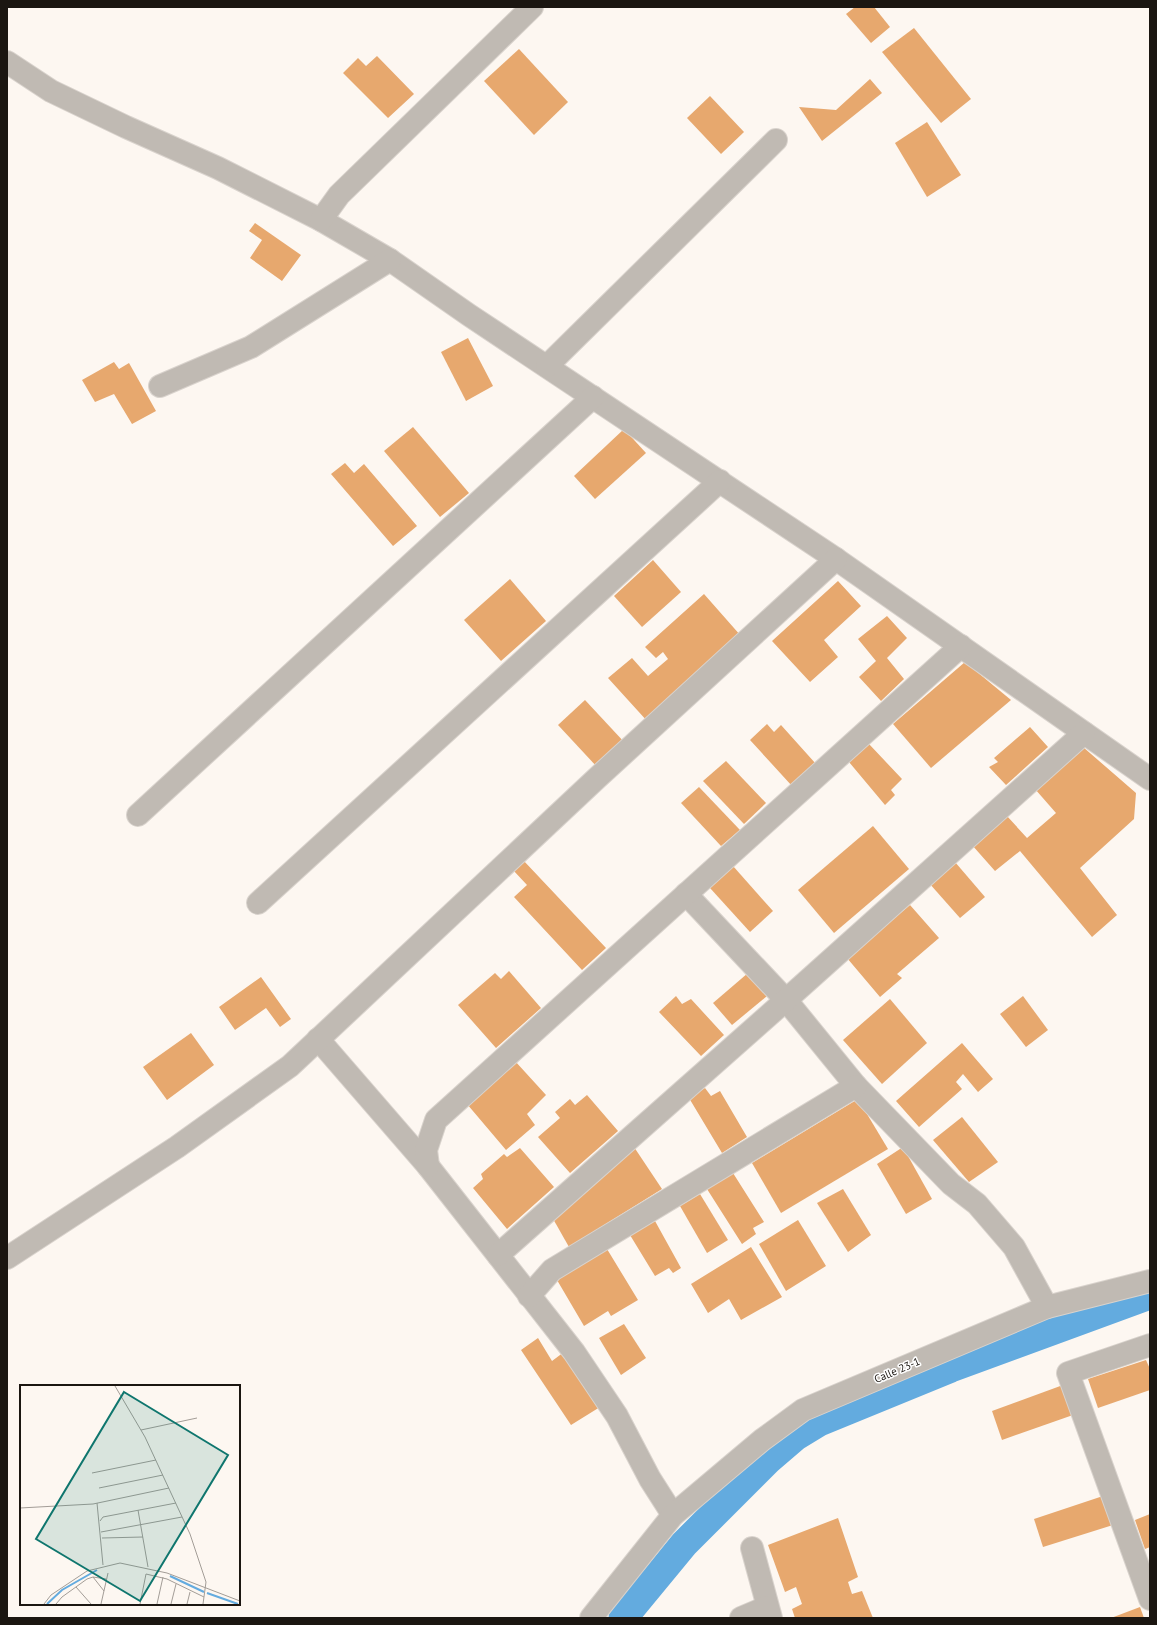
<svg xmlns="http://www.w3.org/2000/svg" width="1157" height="1625" viewBox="0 0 1157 1625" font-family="'PT Sans',sans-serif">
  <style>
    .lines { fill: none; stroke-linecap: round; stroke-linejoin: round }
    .canal { stroke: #63abdf; stroke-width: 29 }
    .building { fill: #e7a86e }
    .minor-casing { stroke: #d9d3cd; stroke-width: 24 }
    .minor { stroke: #c0bab3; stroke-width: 22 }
    .labels { text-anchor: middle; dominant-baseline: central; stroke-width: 3; stroke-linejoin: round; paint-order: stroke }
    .street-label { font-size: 11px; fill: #1b1611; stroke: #fff }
    .inset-river { fill: none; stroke: #63abdf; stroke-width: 2 }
    .inset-road { fill: none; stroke: #a39d97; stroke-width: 1 }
    .view { fill: #0f766e; fill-opacity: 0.15; stroke: #0f766e; stroke-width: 2 }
    .inset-edge { fill: none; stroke: #1b1611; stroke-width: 2 }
  </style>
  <rect width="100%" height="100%" fill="#fdf7f1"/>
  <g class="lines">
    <!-- canal -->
    <polyline class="canal" points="623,1618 684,1544 768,1460 796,1436 819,1422 951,1368 1150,1295"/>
  </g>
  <!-- building -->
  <g class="building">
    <polygon points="855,7 874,7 890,27 871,43 846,14"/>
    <polygon points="914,28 971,99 941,123 882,52"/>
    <polygon points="519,49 568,102 534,135 484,81"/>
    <polygon points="377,56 414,94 388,118 343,73 358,58 366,66"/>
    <polygon points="870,79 882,93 822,141 799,107 836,110"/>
    <polygon points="710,96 744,132 721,154 687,118"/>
    <polygon points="927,122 961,175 927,197 895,143"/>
    <polygon points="255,223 301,255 282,281 250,258 262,240 249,231"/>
    <polygon points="468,338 493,386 466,401 441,352"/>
    <polygon points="114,362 119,369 129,363 156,411 132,424 114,394 95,402 82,380"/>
    <polygon points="413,427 469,493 440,517 384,451"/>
    <polygon points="624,429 646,453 595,499 574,476"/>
    <polygon points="345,463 354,473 364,464 417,526 393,546 331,474"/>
    <polygon points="653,560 681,592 642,627 614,596"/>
    <polygon points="510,579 546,621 501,661 464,620"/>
    <polygon points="838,581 861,606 824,640 838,657 810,682 772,641"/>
    <polygon points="704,594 741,636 648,722 608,678 632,658 648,676 668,659 663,652 656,658 645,647"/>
    <polygon points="887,616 907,638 887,658 904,679 881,701 859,677 876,661 858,639"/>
    <polygon points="965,662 1011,700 931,768 893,724"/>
    <polygon points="585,700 625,743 598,768 558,725"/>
    <polygon points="767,724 774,732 781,725 816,764 792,786 750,740"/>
    <polygon points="1030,727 1048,747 1006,785 989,767 998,762 994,758"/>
    <polygon points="869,744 902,779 891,790 895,795 885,805 849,762"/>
    <polygon points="1083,747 1136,793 1134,819 1080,868 1117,915 1092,937 1020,851 995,871 972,845 1007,816 1027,838 1056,813 1035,789"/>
    <polygon points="726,761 766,803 744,824 703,781"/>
    <polygon points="699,787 740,830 721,846 681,803"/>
    <polygon points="873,826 909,869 834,933 798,890"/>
    <polygon points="523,860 606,948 582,970 514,897 527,885 513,870"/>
    <polygon points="955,862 985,897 960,918 929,883"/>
    <polygon points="733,866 773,911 750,932 710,888"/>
    <polygon points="910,905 939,938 897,974 902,978 880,997 847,958"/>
    <polygon points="509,971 541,1008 496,1048 458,1005 495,973 501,979"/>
    <polygon points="748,973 767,996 732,1025 713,1003"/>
    <polygon points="261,977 291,1019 280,1027 266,1008 235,1030 219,1007"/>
    <polygon points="676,996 682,1004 691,999 724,1035 701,1056 659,1012"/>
    <polygon points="1023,996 1048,1030 1026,1047 1000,1014"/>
    <polygon points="890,999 927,1043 882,1084 843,1040"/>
    <polygon points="191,1033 214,1065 167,1100 143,1067"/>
    <polygon points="962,1043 993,1079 978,1092 963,1074 956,1082 962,1089 919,1127 896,1101"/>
    <polygon points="515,1061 546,1095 527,1114 535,1125 506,1150 467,1104"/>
    <polygon points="705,1088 711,1096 720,1091 747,1137 722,1153 689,1098"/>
    <polygon points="587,1095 618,1131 570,1173 538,1137 560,1118 555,1112 570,1099 575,1105"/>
    <polygon points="858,1099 888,1149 781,1213 752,1163"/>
    <polygon points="962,1117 998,1162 969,1182 933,1140"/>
    <polygon points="634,1147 662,1189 569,1247 552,1217"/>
    <polygon points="903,1147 932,1199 906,1214 877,1164"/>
    <polygon points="520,1148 554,1187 507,1229 473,1188 483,1179 481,1174 504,1154 507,1157"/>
    <polygon points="733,1173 764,1222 753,1228 756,1234 742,1244 707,1189"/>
    <polygon points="843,1189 871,1235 848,1252 817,1203"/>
    <polygon points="700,1194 728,1240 707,1253 680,1206"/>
    <polygon points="798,1220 826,1266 786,1291 759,1244"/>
    <polygon points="655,1221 681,1268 673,1273 669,1268 655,1276 630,1235"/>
    <polygon points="751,1247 782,1297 741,1320 729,1299 708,1313 691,1284"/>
    <polygon points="607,1249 638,1300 611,1316 608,1311 584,1326 557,1280"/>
    <polygon points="624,1324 646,1358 621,1375 599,1338"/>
    <polygon points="538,1338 552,1361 564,1352 600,1407 571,1425 521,1350"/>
    <polygon points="1146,1360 1150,1369 1150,1390 1098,1408 1088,1379"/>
    <polygon points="1063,1385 1073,1415 1002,1440 992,1411"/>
    <polygon points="1103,1496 1113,1525 1043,1547 1034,1519"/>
    <polygon points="1150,1514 1150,1547 1145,1549 1135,1520"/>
    <polygon points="838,1518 858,1577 848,1582 852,1594 862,1591 873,1618 795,1618 792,1609 802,1604 796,1587 785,1592 768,1545"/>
    <polygon points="1140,1607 1144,1618 1111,1618"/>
  </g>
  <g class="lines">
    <!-- minor casing -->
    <g class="minor-casing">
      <g id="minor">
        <polyline points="7,62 51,91 126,127 218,168 321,220 390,260 469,315 836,559 1150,779"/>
        <polyline points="321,220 339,195 532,7"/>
        <polyline points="547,366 776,140"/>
        <polyline points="160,386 251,347 390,260"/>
        <polyline points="138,815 593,397"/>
        <polyline points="686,894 786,1000 856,1086 951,1184 977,1204 1014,1247 1047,1307"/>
        <polyline points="258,903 720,481"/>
        <polyline points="318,1039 428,1166 574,1352 617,1416 650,1479 673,1515"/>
        <polyline points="428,1166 426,1150 436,1120 961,646"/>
        <polyline points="498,1255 786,1000 1084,733"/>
        <polyline points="7,1258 177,1147 290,1066 597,778 836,559"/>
        <polyline points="529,1296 552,1270 856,1086"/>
        <polyline points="1150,1345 1068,1373 1150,1599"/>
        <polyline points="752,1548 771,1618"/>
        <polyline points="591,1618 673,1515 762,1440 803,1410 1047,1307 1150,1281"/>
        <polyline points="741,1618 767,1607"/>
      </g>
    </g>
    <!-- minor -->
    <use href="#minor" class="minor"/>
  </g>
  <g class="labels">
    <!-- street labels -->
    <g class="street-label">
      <text transform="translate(897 1370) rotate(-23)">Calle 23-1</text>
    </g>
  </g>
  <!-- overview -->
  <g transform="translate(20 1385)">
    <rect width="220" height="220" fill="#fdf7f1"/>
    <path class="inset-river" d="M150,191L184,207M187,208L218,219M27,219L42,205L77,185"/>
    <path class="inset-road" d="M95,1L125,52L170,149L186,197L183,219M121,45L177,33M72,88L136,75M79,103L143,90M77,118L83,180M0,123L73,119L149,103M118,125L128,182M80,136L83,132L156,118M81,147L162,132M82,153L123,152M73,192L84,206M56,202L71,219M24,219L31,210L67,186L100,178L147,188L220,216M36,219L42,212L67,194L73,192L86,194M81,219L88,188M120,219L126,189L147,194L184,212M137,219L143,192M151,219L156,199M167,219L170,207"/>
    <path class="view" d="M104,7L208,70L120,216L16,154Z"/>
    <rect width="220" height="220" class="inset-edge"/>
  </g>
  <!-- border -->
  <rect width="1157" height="1625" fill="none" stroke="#1b1611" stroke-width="16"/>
</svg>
